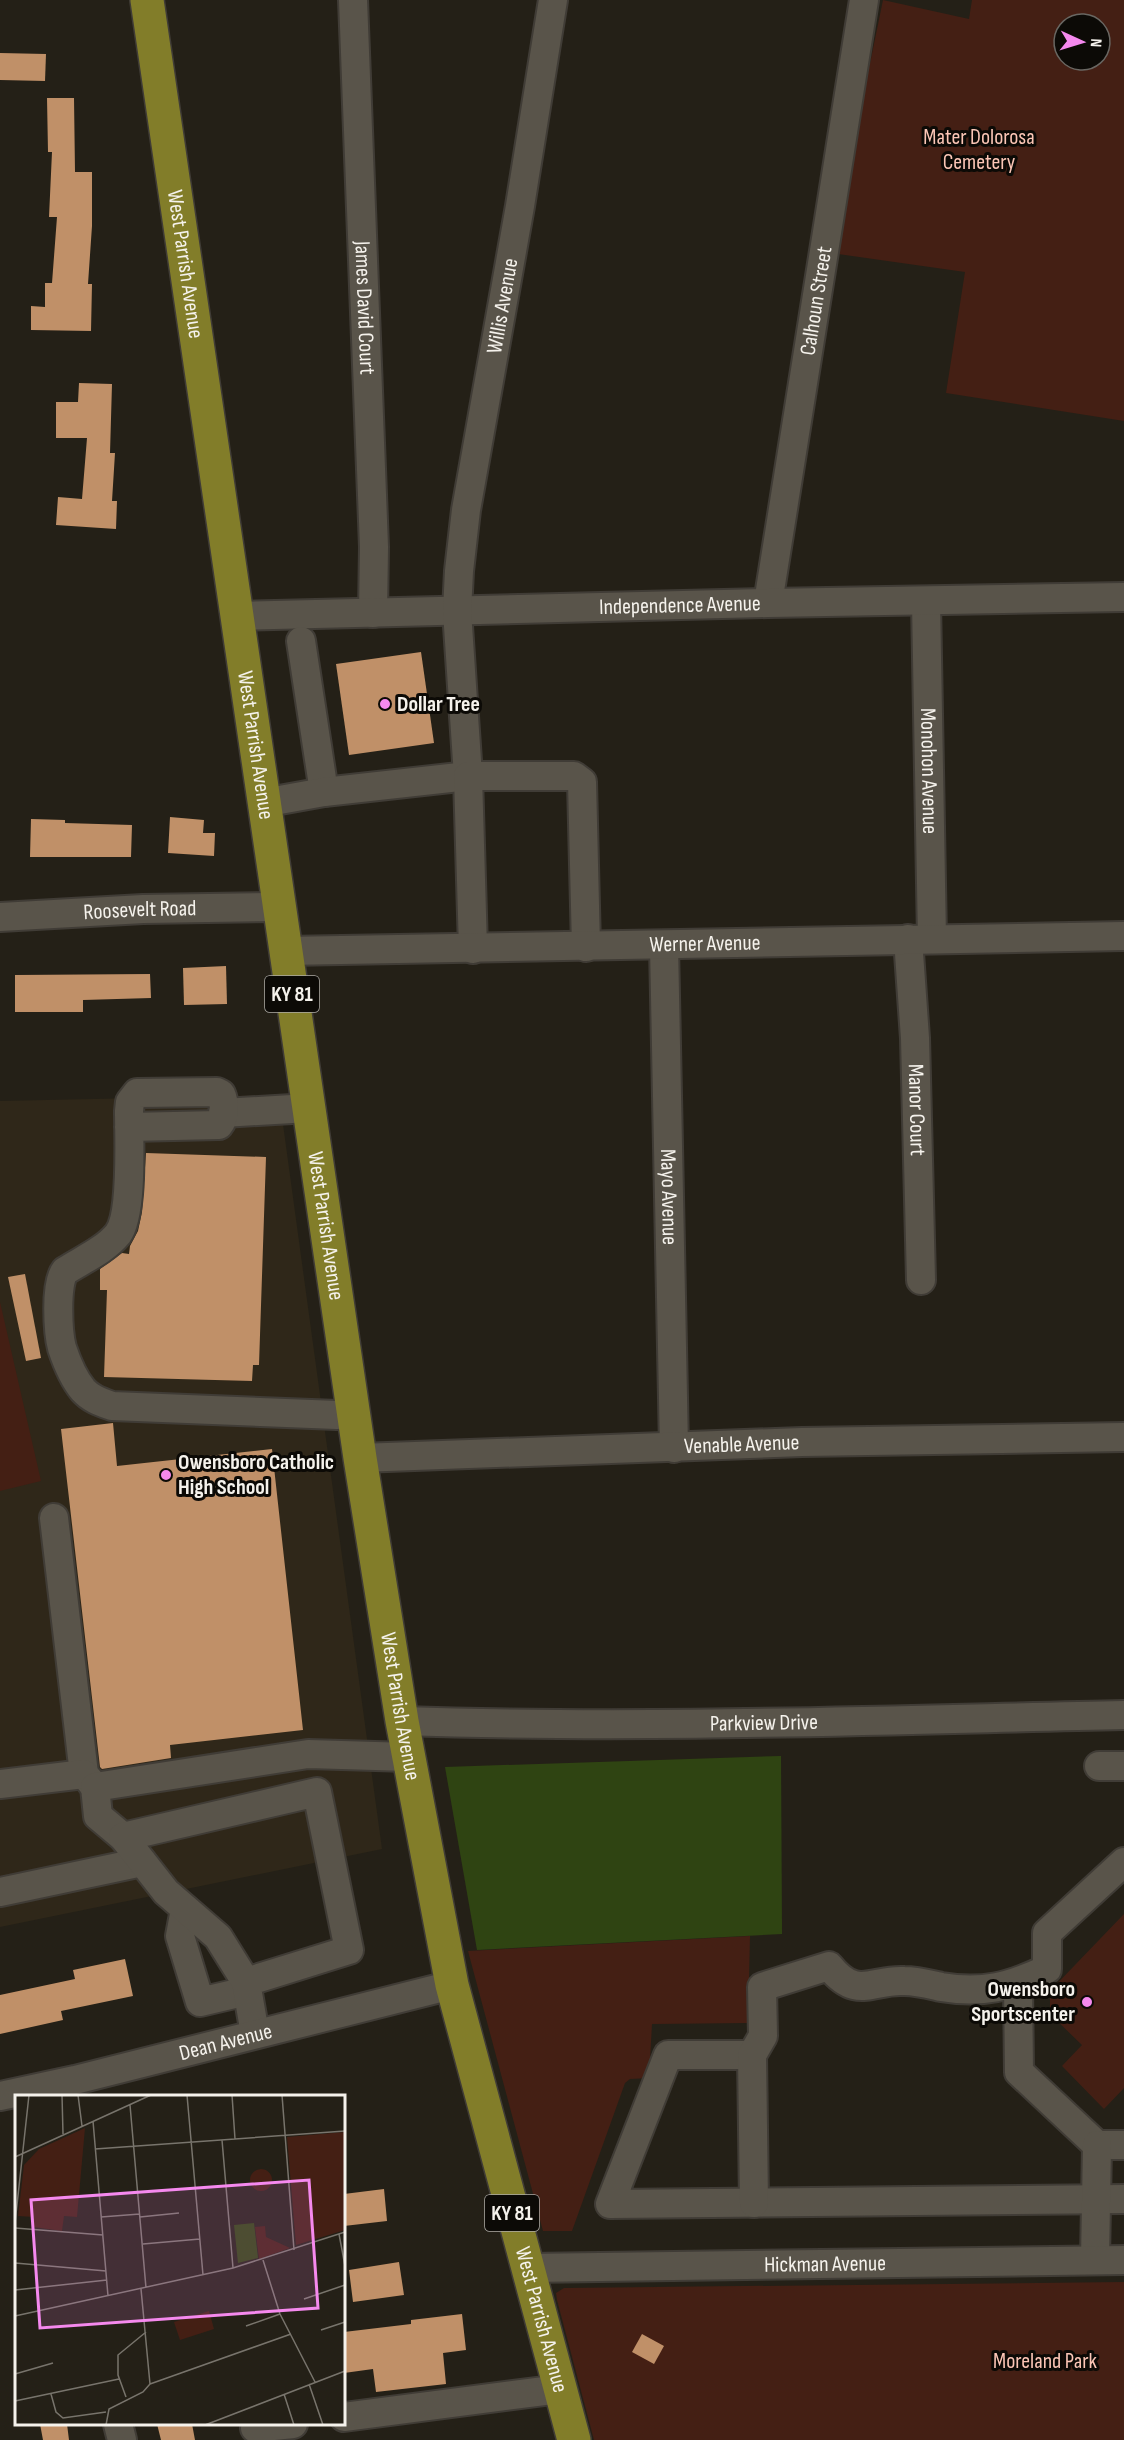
<svg xmlns="http://www.w3.org/2000/svg" width="1124" height="2440" viewBox="0 0 1124 2440" font-family="'Sofia Sans Condensed',sans-serif">
  <style>
    .built { fill: #2f2719 }
    .green { fill: #441f14; fill-rule: evenodd }
    .water { fill: #2f4412 }
    .building { fill: #c09068 }
    .lines { fill: none; stroke-linecap: round; stroke-linejoin: round }
    .minor-casing { stroke: #403c36; stroke-width: 32 }
    .major-casing { stroke: #403c36; stroke-width: 36 }
    .minor { stroke: #59544a; stroke-width: 28 }
    .major { stroke: #827d29; stroke-width: 33 }
    .poi-dot { fill: #f589ee; stroke: #0c0a06; stroke-width: 2 }
    .labels { text-anchor: middle; dominant-baseline: central; stroke-width: 6; stroke-linejoin: round; paint-order: stroke }
    .shield { fill: #0c0a06; stroke: #afaca7; stroke-width: 1.5 }
    .shield-label { font-size: 21px; font-weight: bold; fill: #f5f2ec }
    .park-label { font-size: 22px; fill: #fcc6b6; stroke: #0c0a06 }
    .street-label { font-size: 22px; fill: #f5f2ec; stroke: #0c0a06 }
    .poi-label { font-size: 22px; font-weight: bold; fill: #f5f2ec; stroke: #0c0a06; text-anchor: start }
    .inset-road { fill: none; stroke: #78746c; stroke-width: 1.5 }
    .view { fill: #f589ee; fill-opacity: 0.15; stroke: #f589ee; stroke-width: 3 }
    .inset-edge { fill: none; stroke: #f5f2ec; stroke-width: 3 }
  </style>
  <rect width="100%" height="100%" fill="#242017"/>
  <!-- built -->
  <polygon class="built" points="279,1095 382,1849 0,1927 0,1101"/>
  <!-- green -->
  <g class="green">
    <path d="M883,0L969,19L972,0H1124V421L946,393L965,272L831,253ZM1064,24H1100V60H1064Z"/>
    <polygon points="0,1302 41,1481 0,1491"/>
    <polygon points="1124,1914 1124,2088 1104,2109 1062,2066 1082,2045 1050,2014 1050,1991"/>
    <polygon points="750,1936 748,2023 652,2024 649,2078 630,2079 625,2083 572,2231 543,2231 468,1951"/>
    <polygon points="1124,2282 1124,2440 594,2440 557,2300 556,2293 564,2288"/>
  </g>
  <!-- water -->
  <polygon class="water" points="781,1756 782,1934 477,1950 445,1767"/>
  <!-- building -->
  <g class="building">
    <polygon points="0,53 46,54 45,81 0,80"/>
    <polygon points="47,98 74,98 75,172 92,172 92,226 88,284 92,284 91,331 31,330 31,306 45,307 45,283 52,283 57,217 49,217 52,152 48,152"/>
    <polygon points="79,383 112,384 110,453 115,453 112,501 117,501 116,529 56,525 58,497 82,499 87,438 56,438 56,402 78,402"/>
    <polygon points="421,652 434,743 349,755 336,664"/>
    <polygon points="170,817 204,820 203,833 215,833 214,856 168,853"/>
    <polygon points="31,819 65,820 65,823 132,825 131,857 30,857"/>
    <polygon points="226,966 227,1004 184,1005 183,968"/>
    <polygon points="150,974 151,998 83,1000 83,1012 15,1012 15,975"/>
    <polygon points="146,1153 266,1157 259,1365 253,1365 252,1381 104,1377 107,1290 100,1290 100,1269 122,1253 129,1254 130,1246 138,1231 142,1212"/>
    <polygon points="25,1274 41,1358 26,1361 8,1277"/>
    <polygon points="113,1423 117,1466 272,1449 303,1730 170,1745 171,1758 102,1769 100,1767 61,1429"/>
    <polygon points="125,1959 133,1996 61,2011 63,2020 0,2034 0,1995 75,1979 73,1970"/>
    <polygon points="384,2189 387,2221 344,2226 344,2194"/>
    <polygon points="399,2262 404,2295 353,2302 349,2270"/>
    <polygon points="462,2314 466,2350 443,2353 446,2384 376,2392 373,2369 344,2373 344,2332 411,2324 411,2320"/>
    <polygon points="642,2334 664,2346 654,2364 632,2352"/>
    <polygon points="40,2424 67,2424 69,2440 43,2440"/>
    <polygon points="157,2424 192,2424 195,2440 161,2440"/>
  </g>
  <g class="lines">
    <!-- minor casing -->
    <g class="minor-casing">
      <g id="minor">
        <path id="s1" d="M353,0L374,547L373,613"/>
        <path id="s2" d="M926,601L932,939"/>
        <path id="s3" d="M768,603L864,0"/>
        <path id="s4" d="M236,616L768,603L1124,597"/>
        <polyline points="301,641 324,792"/>
        <path id="s5" d="M263,803L324,792L468,776L457,611L459,571L466,510L520,206L553,0"/>
        <path id="s6" d="M0,917L143,909L279,907"/>
        <path id="s7" d="M908,939L915,1038L921,1280"/>
        <path id="s8" d="M664,945L674,1448"/>
        <polyline points="473,949 468,776 574,776 582,782 586,947"/>
        <path id="s9" d="M285,951L1124,936"/>
        <polyline points="223,1113 309,1108"/>
        <path d="M129,1127L219,1125C225,1118 225,1103 221,1094L217,1092L137,1093L130,1102L129,1111C129,1138 133,1214 118,1234C105,1250 82,1260 65,1271C55,1283 58,1333 62,1348C67,1363 73,1378 83,1390C91,1399 101,1402 112,1406L337,1415L354,1412"/>
        <path id="s10" d="M360,1458L802,1442L1124,1437"/>
        <polyline points="54,1518 84,1774 95,1787"/>
        <path id="s11" d="M402,1721C643,1729 884,1720 1124,1715"/>
        <polyline points="1099,1766 1124,1766"/>
        <polyline points="0,1784 84,1774"/>
        <polyline points="123,1837 98,1816 95,1787 308,1754 409,1757"/>
        <polyline points="0,1892 142,1862"/>
        <polyline points="185,1909 180,1936 200,2002 247,1991"/>
        <polyline points="246,1982 218,1937 166,1892 123,1837 317,1792 349,1950 246,1982 255,2034"/>
        <polyline points="1018,1983 1019,2072 1097,2145 1124,2145"/>
        <polyline points="752,2055 668,2055 610,2204 1124,2199"/>
        <path id="s12" d="M0,2096L75,2080L452,1985"/>
        <path d="M754,2203L752,2055L763,2036L762,1987L829,1966C857,2001 872,1979 904,1981C917,1981 928,1984 941,1987C982,1994 1010,1987 1047,1969V1933L1124,1862"/>
        <polyline points="1095,2260 1097,2145"/>
        <path id="s13" d="M527,2268L1124,2260"/>
        <polyline points="344,2417 560,2389"/>
        <polyline points="118,2424 122,2440"/>
        <polyline points="255,2428 293,2424"/>
      </g>
    </g>
    <!-- major casing -->
    <g class="major-casing">
      <g id="major">
        <path id="s14" d="M147,0L360,1458L402,1721L452,1985L574,2440"/>
      </g>
    </g>
    <!-- minor -->
    <use href="#minor" class="minor"/>
    <!-- major -->
    <use href="#major" class="major"/>
  </g>
  <!-- markers -->
  <g class="poi-dot">
    <circle cx="385" cy="704" r="6"/>
    <circle cx="166" cy="1475" r="6"/>
    <circle cx="1087" cy="2002" r="6"/>
  </g>
  <g class="labels">
    <!-- shield labels -->
    <g class="shield">
      <rect x="265" y="976" width="54" height="36" rx="4.5"/>
      <rect x="485" y="2195" width="54" height="36" rx="4.5"/>
    </g>
    <g class="shield-label">
      <text x="292" y="994">KY 81</text>
      <text x="512" y="2213">KY 81</text>
    </g>
    <!-- park labels -->
    <g class="park-label">
      <text x="979" y="137">Mater Dolorosa<tspan x="979" dy="25">Cemetery</tspan></text>
      <text x="1045" y="2361">Moreland Park</text>
    </g>
    <!-- street labels -->
    <g class="street-label">
      <text stroke="none"><textPath href="#s14" startOffset="267">West Parrish Avenue</textPath></text>
      <text stroke="none"><textPath href="#s3" startOffset="306">Calhoun Street</textPath></text>
      <text stroke="none"><textPath href="#s5" startOffset="681">Willis Avenue</textPath></text>
      <text stroke="none"><textPath href="#s1" startOffset="308">James David Court</textPath></text>
      <text stroke="none"><textPath href="#s4" startOffset="444">Independence Avenue</textPath></text>
      <text stroke="none"><textPath href="#s14" startOffset="753">West Parrish Avenue</textPath></text>
      <text stroke="none"><textPath href="#s2" startOffset="170">Monohon Avenue</textPath></text>
      <text stroke="none"><textPath href="#s6" startOffset="140">Roosevelt Road</textPath></text>
      <text stroke="none"><textPath href="#s9" startOffset="420">Werner Avenue</textPath></text>
      <text stroke="none"><textPath href="#s7" startOffset="171">Manor Court</textPath></text>
      <text stroke="none"><textPath href="#s8" startOffset="252">Mayo Avenue</textPath></text>
      <text stroke="none"><textPath href="#s14" startOffset="1239">West Parrish Avenue</textPath></text>
      <text stroke="none"><textPath href="#s10" startOffset="382">Venable Avenue</textPath></text>
      <text stroke="none"><textPath href="#s14" startOffset="1725">West Parrish Avenue</textPath></text>
      <text stroke="none"><textPath href="#s11" startOffset="362">Parkview Drive</textPath></text>
      <text stroke="none"><textPath href="#s12" startOffset="232">Dean Avenue</textPath></text>
      <text stroke="none"><textPath href="#s13" startOffset="298">Hickman Avenue</textPath></text>
      <text stroke="none"><textPath href="#s14" startOffset="2355">West Parrish Avenue</textPath></text>
    </g>
    <!-- poi labels -->
    <g class="poi-label">
      <text x="397" y="704">Dollar Tree</text>
      <text x="178" y="1462">Owensboro Catholic<tspan x="178" dy="25">High School</tspan></text>
      <text x="1075" y="1989" text-anchor="end">Owensboro<tspan x="1075" dy="25">Sportscenter</tspan></text>
    </g>
  </g>
  <!-- overview -->
  <g transform="translate(15 2095)">
    <rect width="330" height="330" fill="#242017"/>
    <path d="M70,33L62,122L49,121L47,136L18,132L19,122L3,121L9,70L24,54ZM330,37V135L281,150L272,42ZM235 85a11 11 0 1 1 22 0a11 11 0 1 1-22 0ZM250,131L251,142L275,153L244,164L240,132ZM194,216L199,234L165,245L159,227Z" fill="#441f14"/>
    <path d="M239,128L243,163L223,168L219,130Z" fill="#2f4412"/>
    <path class="inset-road" d="M47,0L48,39M63,0L67,31M172,0L188,180M217,0L220,44M267,0L279,155M115,10L131,193M78,26L93,201M207,45L218,173M80,54L330,36M0,62L136,0M86,122L125,119M125,122L164,118M0,128L14,0M0,133L88,140M324,139L330,171M128,149L185,144M248,165L265,219L300,287M0,168L91,176M0,195L92,185M289,204L330,190M0,221L218,173L330,137M231,231L265,219M306,235L330,227M0,279L38,268M135,289L276,239M294,289L308,330M36,299L41,317L48,323L91,317M269,299L279,330M111,302L103,280V260L131,237M0,306L104,284M91,330L94,314L128,297L135,289L126,194M190,330L330,276"/>
    <path class="view" d="M294,85L303,213L25,233L16,105Z"/>
    <rect width="330" height="330" class="inset-edge"/>
  </g>
  <!-- north arrow -->
  <g transform="translate(1082 42) rotate(94)"><circle r="28" fill="#0c0a06" stroke="#696762" stroke-width="1.5"/>
  <path d="M0-4.5L10 22L0 15L-10 22Z" fill="#f589ee"/>
  <text y="-9" font-size="16" font-weight="bold" text-anchor="middle" fill="#f5f2ec">N</text>
  </g>
</svg>
